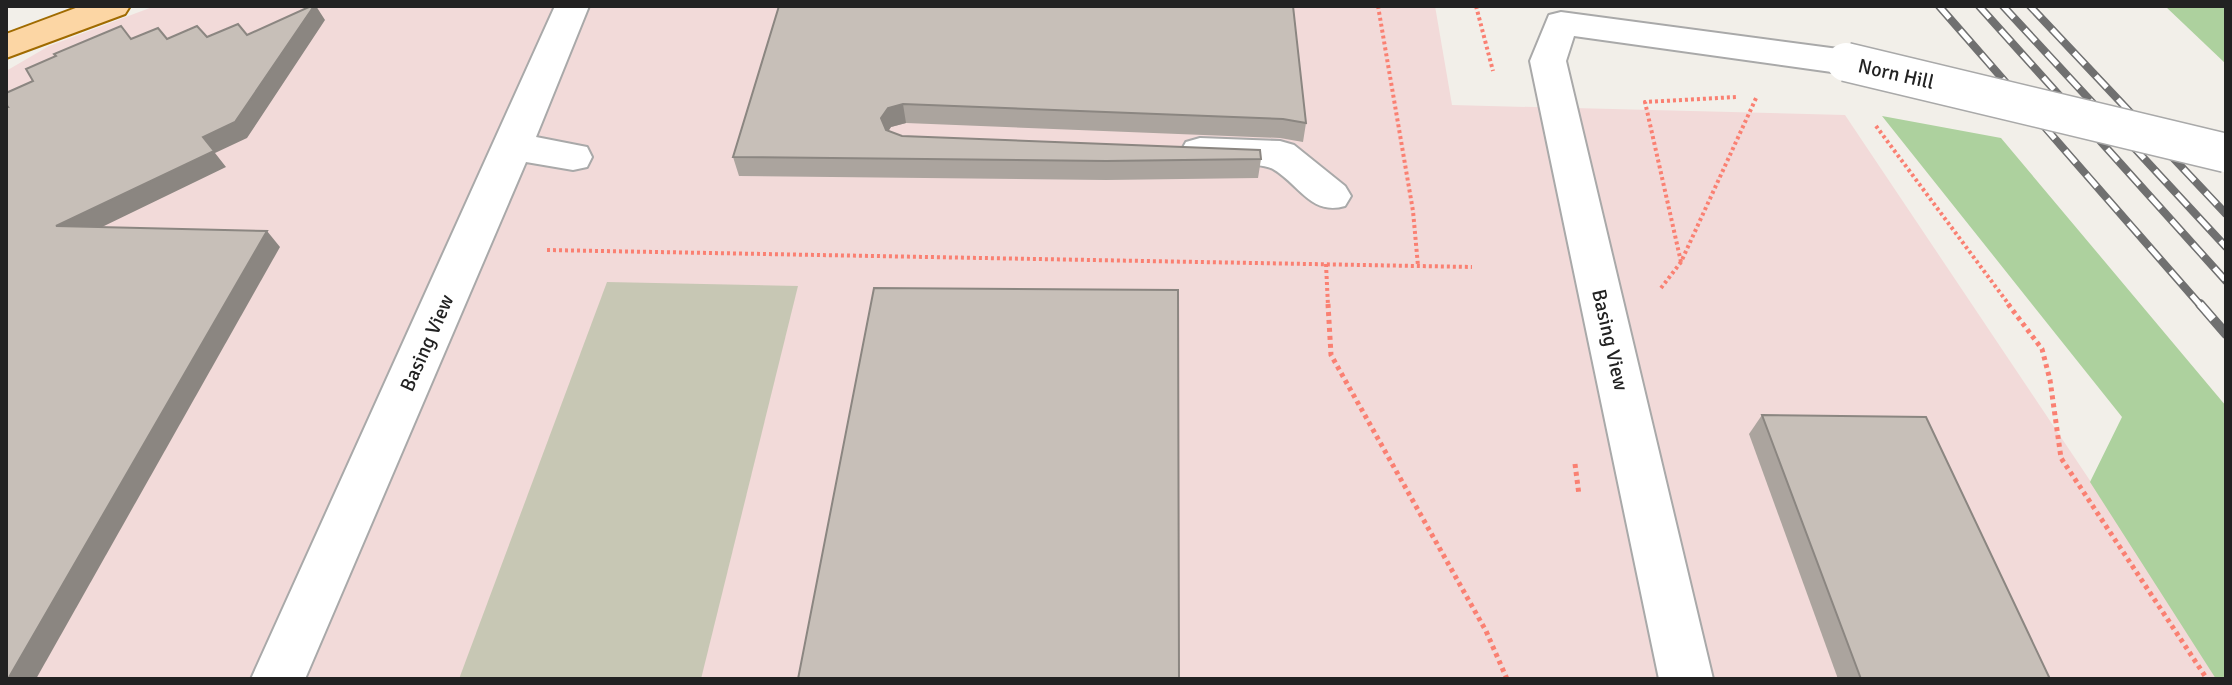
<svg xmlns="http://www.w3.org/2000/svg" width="2232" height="685" viewBox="0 0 2232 685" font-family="Signika,sans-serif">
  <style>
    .commercial { fill: #f2dad9 }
    .construction { fill: #c7c7b4 }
    .forest { fill: #add19e }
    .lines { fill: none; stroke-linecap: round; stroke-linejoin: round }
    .minor-casing { stroke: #a9a9a9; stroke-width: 4 }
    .major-casing { stroke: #a06b00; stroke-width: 4 }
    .path-far1 { stroke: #fa8072; stroke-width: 4; stroke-dasharray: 3 3; stroke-linecap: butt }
    .path { stroke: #fa8072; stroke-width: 5; stroke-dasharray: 4 4; stroke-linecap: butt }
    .minor { fill: #fff; fill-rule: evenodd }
    .major { fill: #fcd6a4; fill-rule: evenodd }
    .rail-far1-casing { stroke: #707070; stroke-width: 8 }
    .rail-casing { stroke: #707070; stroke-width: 10 }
    .rail-far1 { stroke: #fff; stroke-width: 5; stroke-dasharray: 16; stroke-linecap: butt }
    .rail { stroke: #fff; stroke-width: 7; stroke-dasharray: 20; stroke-linecap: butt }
    .minor-bridge-casing { stroke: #a9a9a9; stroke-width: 41; stroke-linecap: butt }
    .minor-bridge { stroke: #fff; stroke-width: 38 }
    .wall { fill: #aba49e }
    .shaded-wall { fill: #8b8681 }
    .building { fill: #c7bfb8; stroke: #8b8681; stroke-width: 2 }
    .labels { text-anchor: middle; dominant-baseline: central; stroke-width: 8; stroke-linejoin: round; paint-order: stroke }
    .street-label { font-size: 20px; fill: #222; stroke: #fff }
  </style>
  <rect width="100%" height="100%" fill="#f2efe9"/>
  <!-- commercial -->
  <polygon class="commercial" points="155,6 1435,6 1452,105 1845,115 2223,679 6,679 6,71 49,46"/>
  <!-- construction -->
  <polygon class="construction" points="607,282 798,286 701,679 459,679"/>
  <!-- forest -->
  <g class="forest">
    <polygon points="2165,6 2226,6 2226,64"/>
    <polygon points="1882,116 2001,138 2226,406 2226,679 2216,679 2090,482 2122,417"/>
  </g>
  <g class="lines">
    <!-- minor casing -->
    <g class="minor-casing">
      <g id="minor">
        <polygon points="555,6 589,6 536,137 587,147 592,157 587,167 573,170 526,162 305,679 251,679"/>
        <polygon points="1561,12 1846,50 1859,54 1864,62 1859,70 1846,74 1574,36 1566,61 1713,679 1659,679 1530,61 1549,15"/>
        <path d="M1200,138L1280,141L1294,145L1345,186L1351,196L1345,206C1311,216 1299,184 1273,169C1258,161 1208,167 1186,160L1181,151L1186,142Z"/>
      </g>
    </g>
    <!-- major casing -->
    <g class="major-casing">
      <polygon id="major" points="81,6 130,6 125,14 6,58 6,34"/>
    </g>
    <!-- path-far1 -->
    <g class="path-far1">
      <polyline points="1378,6 1413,211 1418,266"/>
      <polyline points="1476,6 1493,71"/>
      <polyline points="1876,126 2010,306"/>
      <polyline points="547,250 1472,267"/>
      <polyline points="1681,262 1645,102 1736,97"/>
      <polyline points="1326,264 1328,306"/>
      <polyline points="1661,288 1681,262 1757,96"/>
    </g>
    <!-- path -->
    <g class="path">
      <polyline points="1328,304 1331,355 1486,631 1507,679"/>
      <polyline points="2008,304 2042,349 2050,380 2061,458 2207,679"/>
      <polyline points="1575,464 1579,495"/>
    </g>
    <!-- minor -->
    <use href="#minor" class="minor"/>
    <!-- major -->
    <use href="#major" class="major"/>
    <!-- rail-far1 casing -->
    <g class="rail-far1-casing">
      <g id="rail-far1">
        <polyline points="1939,6 2201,306"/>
        <polyline points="1979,6 2226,281"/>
        <polyline points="2003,6 2226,247"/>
        <polyline points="2030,6 2226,214"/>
      </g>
    </g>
    <!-- rail casing -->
    <g class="rail-casing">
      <polyline id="rail" points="2200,304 2226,334"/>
    </g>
    <!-- rail-far1 -->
    <use href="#rail-far1" class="rail-far1"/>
    <!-- rail -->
    <use href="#rail" class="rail"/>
    <!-- minor-bridge casing -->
    <g class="minor-bridge-casing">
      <polyline id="minor-bridge" points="1846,62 2226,153"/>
    </g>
    <!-- minor-bridge -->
    <use href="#minor-bridge" class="minor-bridge"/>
  </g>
  <!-- wall -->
  <g class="wall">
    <polygon points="779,6 1306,123 1303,142 1280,138 906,123 891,127 888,131 902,136 1261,159 1258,178 1106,180 739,176 733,157"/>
    <polygon points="1762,415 2050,679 1838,679 1749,434"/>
  </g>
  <!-- shaded-wall -->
  <g class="shaded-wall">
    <polygon points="314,6 316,6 325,20 247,138 215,153 226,167 71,242 56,226 203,137"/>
    <polygon points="903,104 906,123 891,127 884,138 881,118 888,108"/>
    <polygon points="267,231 280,247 36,679 8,679"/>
  </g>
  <!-- building -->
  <g class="building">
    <polygon points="311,6 314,6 235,122 203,137 214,151 56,226 267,231 8,679 6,679 6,107 8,107 6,104 6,93 33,81 26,69 56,56 54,54 121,26 131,39 158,28 167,39 197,26 207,37 238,24 247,35"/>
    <polygon points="779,6 1293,6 1306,123 1283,119 903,104 888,108 881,118 886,130 902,136 1260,150 1261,159 1106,161 733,157"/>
    <polygon points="874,288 1178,290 1179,679 798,679"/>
    <polygon points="1762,415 1926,417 2050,679 1861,679"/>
  </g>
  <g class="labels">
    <!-- street labels -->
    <g class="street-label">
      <text transform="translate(1896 74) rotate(13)">Norn Hill</text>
      <text transform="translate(1610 340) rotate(77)">Basing View</text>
      <text transform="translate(427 343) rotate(-66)">Basing View</text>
    </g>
  </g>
  <!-- border -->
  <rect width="2232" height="685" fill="none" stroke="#222222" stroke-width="16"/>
</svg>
